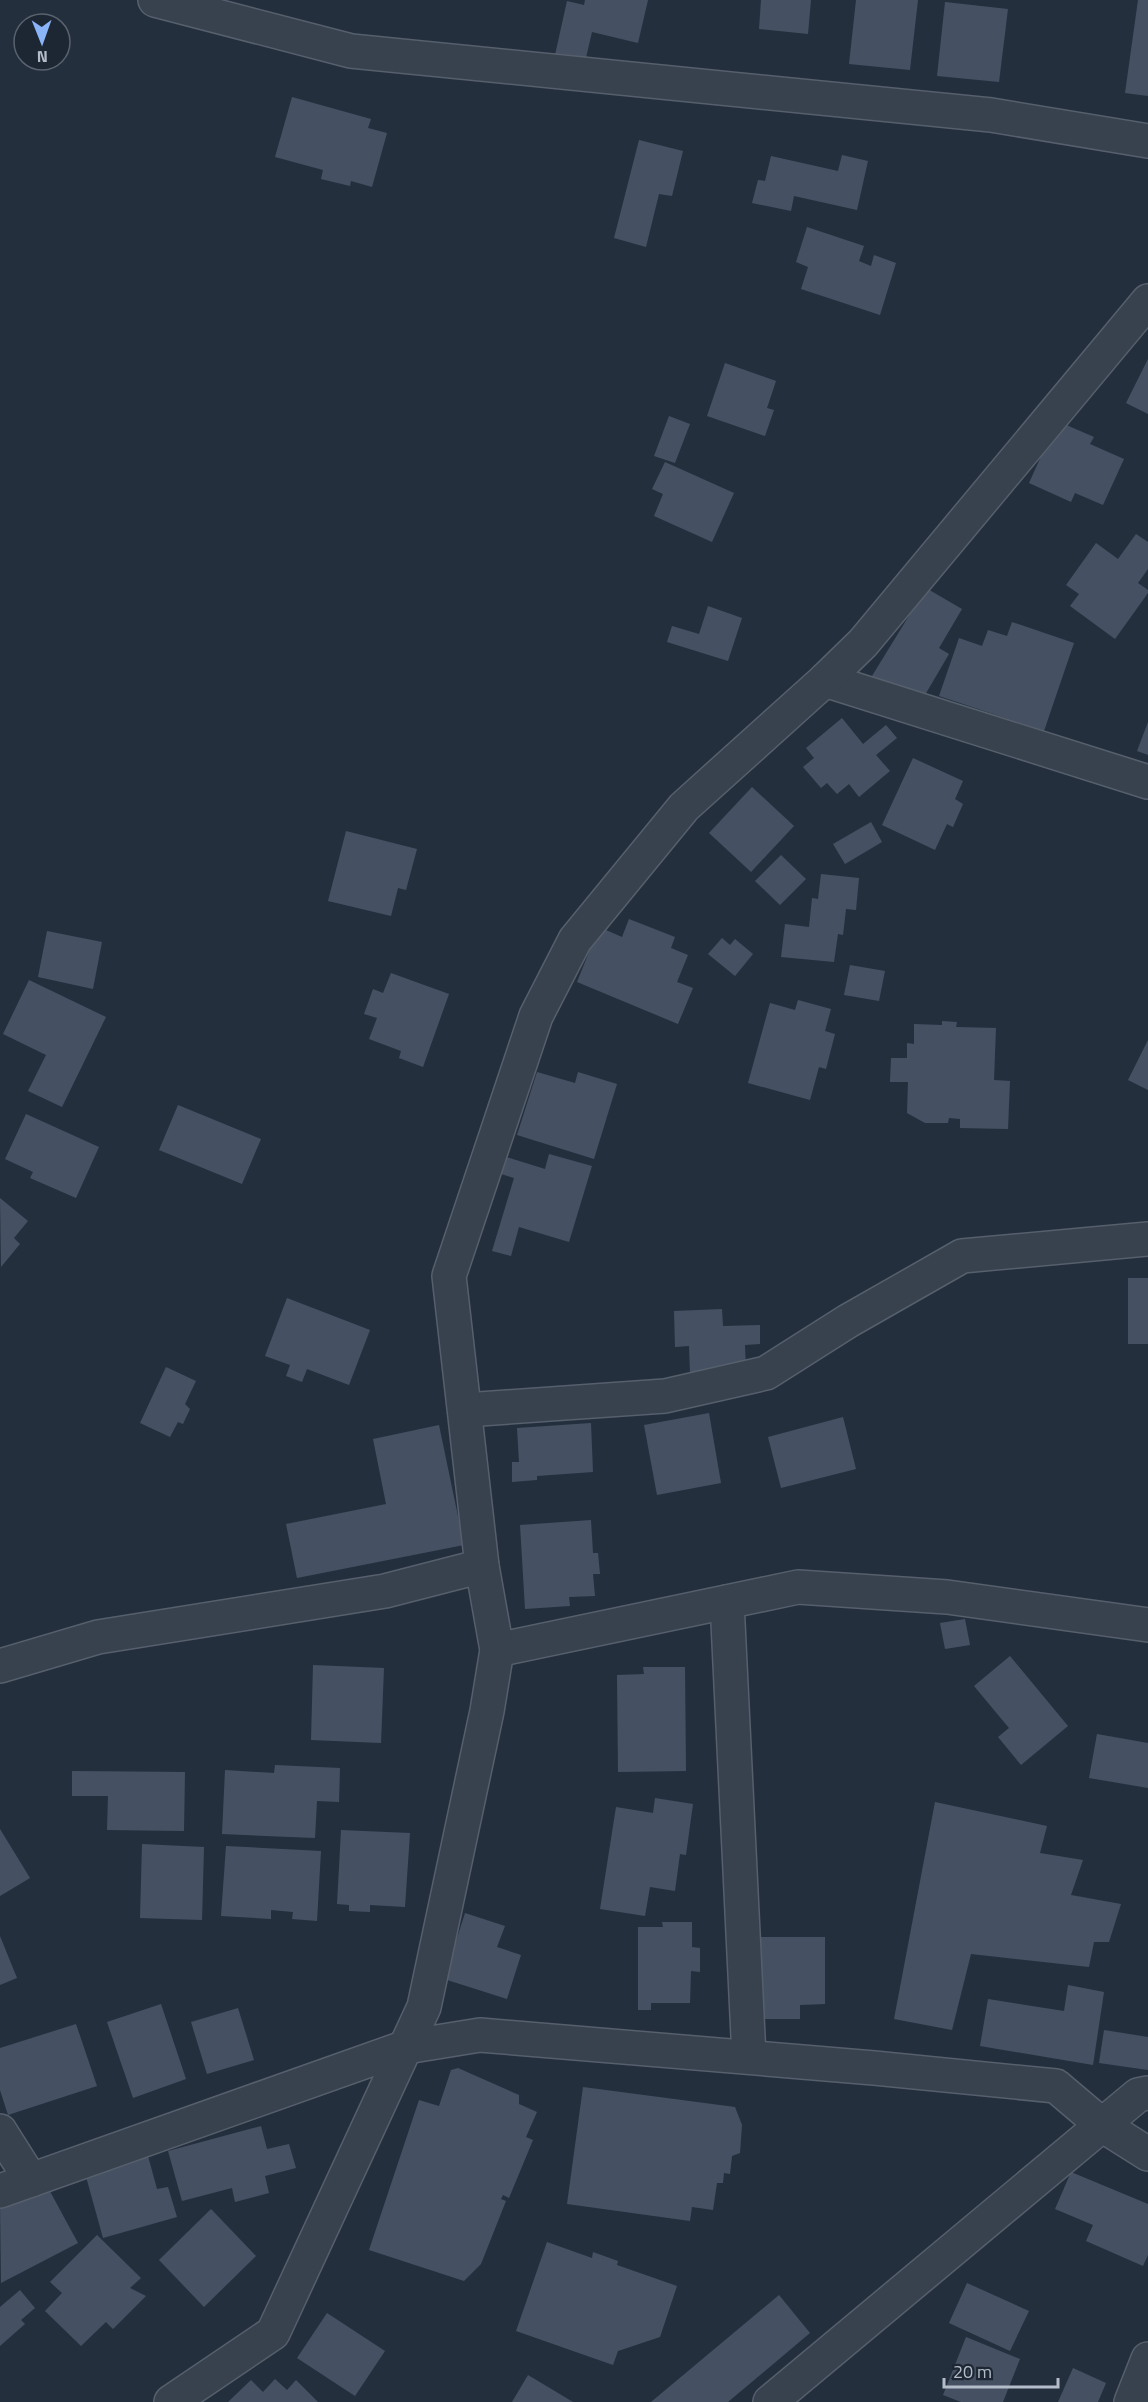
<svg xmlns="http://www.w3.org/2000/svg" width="1148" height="2402" viewBox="0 0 1148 2402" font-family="'Titillium Web',sans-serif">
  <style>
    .building { fill: #455162 }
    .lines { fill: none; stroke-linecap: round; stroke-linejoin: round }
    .minor-casing { stroke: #565f6c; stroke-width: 36 }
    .tertiary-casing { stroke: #565f6c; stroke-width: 36 }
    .minor { stroke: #38414e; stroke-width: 33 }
    .tertiary { stroke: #38414e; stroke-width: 33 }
  </style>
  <rect width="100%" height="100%" fill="#242f3e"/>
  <!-- building -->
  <g class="building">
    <polygon points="585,0 648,0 638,43 592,32 585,62 555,55 567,1 584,5"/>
    <polygon points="761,0 811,0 808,34 759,29"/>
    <polygon points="856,0 918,0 910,70 849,64"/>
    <polygon points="1138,0 1148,0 1148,96 1125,93"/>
    <polygon points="945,2 1008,9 999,82 937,76"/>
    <polygon points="292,97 371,119 368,128 387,133 372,187 351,181 350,186 321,179 323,170 275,157"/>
    <polygon points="639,140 683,151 672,196 659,194 646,247 614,238"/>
    <polygon points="842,155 868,161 857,210 794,196 791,211 752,203 758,180 765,181 771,156 838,171"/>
    <polygon points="807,227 864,246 859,261 871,266 874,255 896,263 880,315 801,289 808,267 796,262"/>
    <polygon points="1148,359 1148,414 1126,403"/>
    <polygon points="725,363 776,381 767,408 774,410 765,436 707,416"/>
    <polygon points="669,416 690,424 675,463 654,456"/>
    <polygon points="1057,421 1094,437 1090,444 1124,459 1103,505 1075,493 1071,502 1029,483"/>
    <polygon points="665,462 734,493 712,542 654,516 663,494 652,489"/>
    <polygon points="1136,534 1148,542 1148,569 1138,583 1148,590 1148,593 1115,639 1070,606 1079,594 1066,585 1096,543 1118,559"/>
    <polygon points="926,588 962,609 939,648 949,654 925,695 916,690 911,699 872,676"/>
    <polygon points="708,606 742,618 728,661 667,642 672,626 699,634"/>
    <polygon points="1012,622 1074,643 1044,731 939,696 959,638 982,646 988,630 1007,636"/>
    <polygon points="842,718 863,744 886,725 897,738 876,755 890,771 859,797 849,784 837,794 827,783 821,788 803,767 814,758 806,748"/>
    <polygon points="1148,722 1148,755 1137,751"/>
    <polygon points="913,758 963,781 955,799 963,804 953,827 947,824 935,850 882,825"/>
    <polygon points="752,787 794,826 751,872 709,833"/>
    <polygon points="871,822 882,842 845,864 833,844"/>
    <polygon points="346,831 417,849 406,890 398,888 391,916 328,901"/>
    <polygon points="781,855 806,879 780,905 755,881"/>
    <polygon points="821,874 859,878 856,910 846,909 843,935 838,934 834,962 781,957 785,924 809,927 812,898 818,899"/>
    <polygon points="629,919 675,937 671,948 688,955 677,982 693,988 678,1024 577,982 599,927 622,937"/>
    <polygon points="47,931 102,942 93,989 38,977"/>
    <polygon points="722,938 730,945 735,939 753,954 735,976 708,954"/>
    <polygon points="850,965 885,971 879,1001 844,995"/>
    <polygon points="391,973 449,994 423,1067 399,1058 401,1051 369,1039 377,1018 364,1014 373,989 383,993"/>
    <polygon points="29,980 106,1017 62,1107 28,1091 46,1055 3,1034"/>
    <polygon points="798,1000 831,1009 825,1031 835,1034 826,1069 819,1067 810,1100 748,1083 770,1003 795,1010"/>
    <polygon points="942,1021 957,1022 956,1027 996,1028 994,1080 1010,1081 1008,1129 960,1128 960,1119 949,1118 948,1123 925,1123 907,1113 908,1082 890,1082 891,1058 907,1058 907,1043 914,1044 914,1024 942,1025"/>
    <polygon points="1148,1040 1148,1090 1128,1080"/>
    <polygon points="537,1072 575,1083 578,1072 617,1084 594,1159 517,1135"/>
    <polygon points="178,1105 261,1139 242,1184 159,1150"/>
    <polygon points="26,1114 99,1147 76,1198 30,1178 33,1172 5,1159"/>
    <polygon points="549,1154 592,1166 569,1242 519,1227 511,1256 492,1251 514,1178 501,1174 506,1157 545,1169"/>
    <polygon points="0,1198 28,1221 14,1238 20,1244 1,1267"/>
    <rect x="1128" y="1278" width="20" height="66"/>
    <polygon points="287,1298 370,1330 349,1385 307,1369 302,1382 286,1376 290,1365 265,1356"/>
    <polygon points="722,1309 723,1326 760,1325 760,1344 745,1345 746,1371 690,1373 689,1346 675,1347 674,1311"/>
    <polygon points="166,1367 196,1381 185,1404 190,1409 183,1424 178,1422 170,1437 140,1423"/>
    <polygon points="709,1413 721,1483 657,1495 644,1425"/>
    <polygon points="843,1417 856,1469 781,1488 768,1437"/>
    <polygon points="591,1423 593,1472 537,1476 537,1480 512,1482 512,1462 519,1462 517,1428"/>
    <polygon points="439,1425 464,1545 297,1578 286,1524 386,1504 373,1439"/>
    <polygon points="591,1520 593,1553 598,1553 600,1574 593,1574 595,1596 569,1597 570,1606 525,1609 520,1525"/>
    <polygon points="965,1619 970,1645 945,1649 940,1623"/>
    <polygon points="1010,1656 1068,1726 1021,1765 998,1737 1009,1728 974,1686"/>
    <polygon points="313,1665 384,1668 381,1743 311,1740"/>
    <polygon points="643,1667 685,1667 686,1771 618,1772 617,1675 644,1674"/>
    <polygon points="1097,1734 1148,1743 1148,1788 1089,1778"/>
    <polygon points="275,1765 340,1768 339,1802 317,1801 315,1838 222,1834 225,1770 274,1773"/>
    <polygon points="72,1771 185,1772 184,1831 107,1830 108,1796 72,1796"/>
    <polygon points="655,1798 693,1804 686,1855 680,1854 675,1891 650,1887 645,1916 600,1909 616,1807 653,1813"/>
    <polygon points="935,1802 1047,1826 1040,1853 1083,1860 1071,1895 1121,1904 1109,1942 1094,1942 1089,1967 971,1954 952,2030 894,2019"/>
    <polygon points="0,1829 30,1878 0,1896"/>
    <polygon points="341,1830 410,1833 405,1907 370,1905 370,1912 349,1911 349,1905 337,1904"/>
    <polygon points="142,1844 204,1847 202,1920 140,1918"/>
    <polygon points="226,1846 321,1851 317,1921 292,1919 293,1912 271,1910 271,1919 221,1916"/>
    <polygon points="465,1913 505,1926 497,1947 521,1955 507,1999 444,1979"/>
    <polygon points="662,1922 692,1922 692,1947 700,1948 700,1972 691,1971 690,2003 651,2003 651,2010 638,2010 638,1927 663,1927"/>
    <polygon points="0,1936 17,1978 0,1985"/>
    <polygon points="759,1937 825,1937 825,2004 800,2005 800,2019 759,2019"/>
    <polygon points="1068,1985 1104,1992 1093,2065 980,2046 988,1999 1064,2011"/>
    <polygon points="161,2004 186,2079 133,2098 107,2022"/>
    <polygon points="238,2008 254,2060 207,2074 191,2022"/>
    <polygon points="76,2024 97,2086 8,2115 0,2090 0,2048"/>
    <polygon points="1104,2030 1148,2037 1148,2070 1099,2063"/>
    <polygon points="458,2068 519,2095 519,2104 537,2112 526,2137 533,2140 509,2198 503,2195 501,2199 506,2201 481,2264 464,2281 369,2250 419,2100 439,2106 451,2070"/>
    <polygon points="583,2087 735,2107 742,2125 740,2153 732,2156 730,2174 724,2173 723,2183 717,2183 713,2210 692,2207 690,2221 567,2204"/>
    <polygon points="261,2126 267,2149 289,2144 296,2168 265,2176 269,2193 235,2202 232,2188 182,2201 168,2151"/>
    <polygon points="148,2156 157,2189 168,2187 177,2217 103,2238 85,2173"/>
    <polygon points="1071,2172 1148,2204 1148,2255 1143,2266 1086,2241 1093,2225 1055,2209"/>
    <polygon points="46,2184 78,2243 1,2283 0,2201"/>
    <polygon points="211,2209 256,2256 204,2307 159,2260"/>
    <polygon points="97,2235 141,2278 130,2288 146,2296 113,2329 106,2322 81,2346 45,2311 62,2293 50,2282"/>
    <polygon points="547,2242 592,2258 593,2252 618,2261 617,2265 677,2286 660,2337 618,2351 613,2365 516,2331"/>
    <polygon points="967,2283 1029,2311 1010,2351 949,2323"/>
    <polygon points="20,2290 35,2308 21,2320 25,2324 0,2346 0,2307"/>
    <polygon points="779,2295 810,2333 728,2402 651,2402"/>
    <polygon points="327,2313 385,2351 355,2396 297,2358"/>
    <polygon points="966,2337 1020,2359 1003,2402 961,2402 943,2395"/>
    <polygon points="1073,2368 1106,2383 1098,2402 1058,2402"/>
    <polygon points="528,2375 573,2402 512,2402"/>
    <polygon points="275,2379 287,2390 296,2380 318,2402 228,2402 251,2380 263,2392"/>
  </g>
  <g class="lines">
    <!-- minor casing -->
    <g class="minor-casing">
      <g id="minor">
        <polyline points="155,0 351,51 991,115 1148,141"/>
        <polyline points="825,680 1148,782"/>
        <polyline points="465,1410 665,1396 766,1373 848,1321 962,1256 1148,1239"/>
        <polyline points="727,1602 749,2057"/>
        <polyline points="497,1650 798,1587 947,1597 1148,1625"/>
        <polyline points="0,1666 98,1637 385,1591 482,1566"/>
        <polyline points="0,2131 31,2180"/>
        <polyline points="0,2191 406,2047 480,2035 874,2068 1056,2086 1102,2125 1148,2154"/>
        <polyline points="171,2402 273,2333 424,2007 487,1711 497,1650 482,1566 449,1276 536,1016 575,940 684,807 825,680 863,643 1148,301"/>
        <polyline points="1131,2402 1148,2359"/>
      </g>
    </g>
    <!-- tertiary casing -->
    <g class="tertiary-casing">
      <polyline id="tertiary" points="770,2402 1138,2095 1148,2093"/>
    </g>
    <!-- minor -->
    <use href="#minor" class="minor"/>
    <!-- tertiary -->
    <use href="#tertiary" class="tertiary"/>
  </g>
  <!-- north arrow -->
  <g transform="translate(42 42) rotate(179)"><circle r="28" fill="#1d2633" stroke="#59626f" stroke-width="1.5"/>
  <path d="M0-4.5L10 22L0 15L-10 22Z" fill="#8ab4f8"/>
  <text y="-9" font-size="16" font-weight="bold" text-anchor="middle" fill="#b4bcc9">N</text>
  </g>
  <!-- scale -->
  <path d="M944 2378v9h114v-9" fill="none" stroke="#b4bcc9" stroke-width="3"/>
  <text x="953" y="2378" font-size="18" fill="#b4bcc9" stroke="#1d2633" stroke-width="4.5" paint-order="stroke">20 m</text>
</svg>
